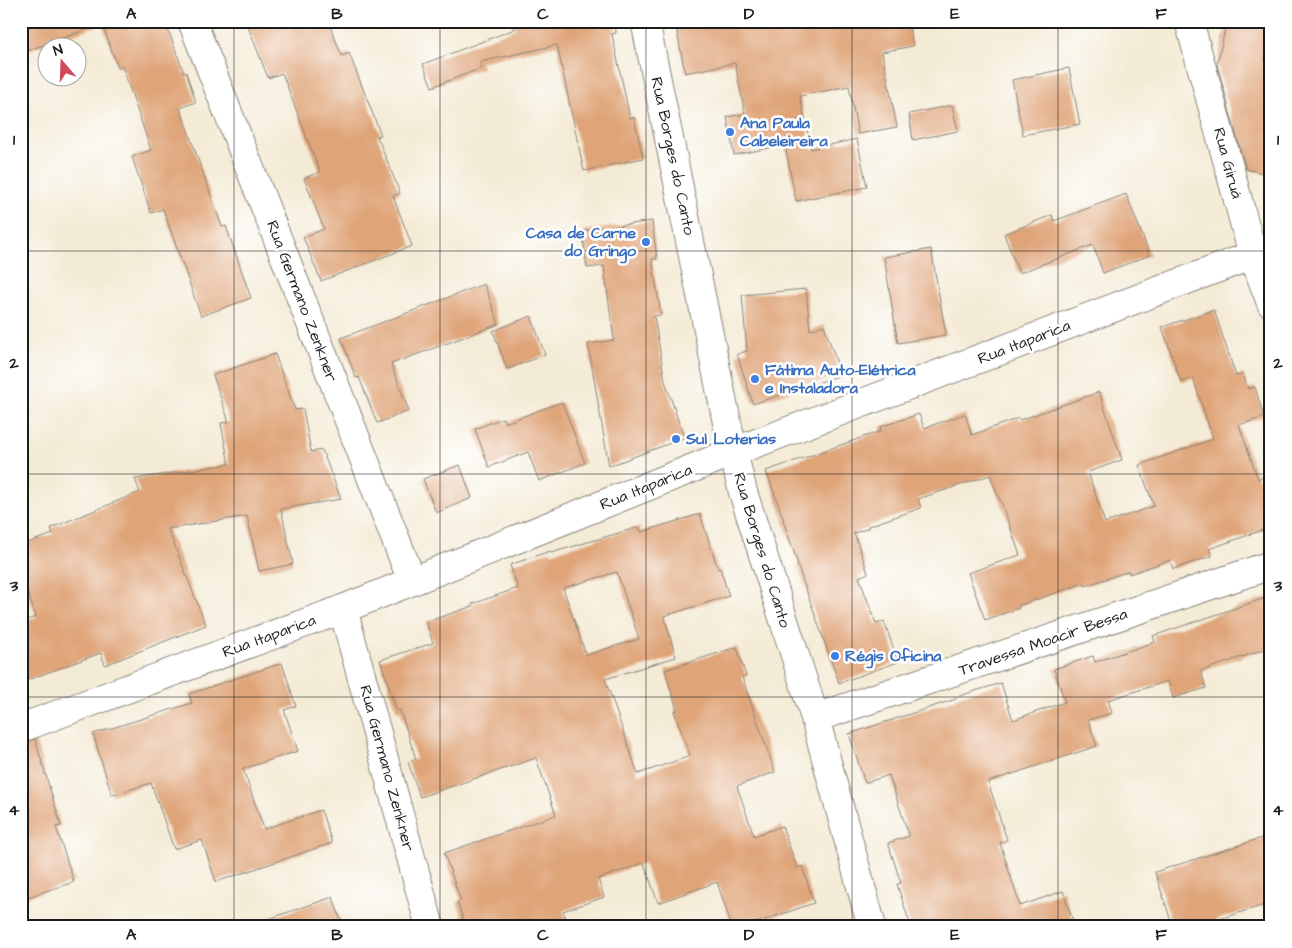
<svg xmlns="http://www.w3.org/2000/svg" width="1292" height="948" viewBox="0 0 1292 948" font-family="'Architects Daughter',sans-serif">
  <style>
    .building { fill: #dfa478; fill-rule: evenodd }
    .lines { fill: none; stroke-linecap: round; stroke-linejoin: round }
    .street-casing { stroke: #888479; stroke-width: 30 }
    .secondary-casing { stroke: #888479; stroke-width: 30 }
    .street { stroke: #fff; stroke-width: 28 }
    .secondary { stroke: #fff; stroke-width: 28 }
    .grid { fill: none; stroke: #1c1c1c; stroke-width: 1; stroke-opacity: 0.55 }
    .shop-dot { fill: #3f7fe0; stroke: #fff; stroke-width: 2 }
    .labels { text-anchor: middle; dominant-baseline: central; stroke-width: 5; stroke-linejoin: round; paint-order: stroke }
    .shop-label { font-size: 16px; font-weight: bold; fill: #366cbe; stroke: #fff; text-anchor: start }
    .street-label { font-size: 16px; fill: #1c1c1c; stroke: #fff }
    .neatline { fill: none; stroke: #1c1c1c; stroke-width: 2 }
    .grid-label { font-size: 16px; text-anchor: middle; font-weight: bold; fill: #1c1c1c }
  </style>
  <rect width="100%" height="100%" fill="#fff"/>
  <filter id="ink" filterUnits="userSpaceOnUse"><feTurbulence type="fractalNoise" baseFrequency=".02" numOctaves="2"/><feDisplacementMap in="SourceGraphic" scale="10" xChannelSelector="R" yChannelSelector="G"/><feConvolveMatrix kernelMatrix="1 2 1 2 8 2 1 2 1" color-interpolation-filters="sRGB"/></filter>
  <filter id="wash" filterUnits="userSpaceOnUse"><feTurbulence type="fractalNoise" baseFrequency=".0096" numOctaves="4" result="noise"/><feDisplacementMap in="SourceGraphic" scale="20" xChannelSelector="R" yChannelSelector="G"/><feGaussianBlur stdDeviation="1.12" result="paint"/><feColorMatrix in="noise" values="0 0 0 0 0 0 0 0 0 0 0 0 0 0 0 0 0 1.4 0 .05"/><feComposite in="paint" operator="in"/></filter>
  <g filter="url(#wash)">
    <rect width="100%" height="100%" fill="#f4ebd6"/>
    <g id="blocks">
      <!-- building -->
      <g class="building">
        <polygon points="21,21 98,21 99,25 21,53"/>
        <polygon points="101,21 165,21 184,73 186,72 196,102 180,108 222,227 226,226 251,298 201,316 163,209 151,213 132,157 151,150 122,66 118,68"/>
        <polygon points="246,21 328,21 342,56 349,53 381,135 377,136 400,193 393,196 412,246 321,281 303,237 324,229 304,178 320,172 282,73 268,78"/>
        <polygon points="514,21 615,21 616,33 612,34 630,118 634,117 643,158 584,171 557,45 480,62 482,68 432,87 423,64 515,29"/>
        <polygon points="675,21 908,21 913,46 882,52 897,127 858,134 849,86 800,96 811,149 857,139 867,187 796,201 785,145 734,155 727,117 745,114 735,63 685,73"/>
        <polygon points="1227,21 1271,21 1265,61 1271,61 1271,175 1246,169 1240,149 1217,64"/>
        <polygon points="1069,68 1080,124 1023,135 1012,80"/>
        <polygon points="952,105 958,131 913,140 909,114"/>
        <polygon points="1126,194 1150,255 1103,273 1093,245 1019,273 1004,234 1052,215 1054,221"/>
        <polygon points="652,221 657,259 652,259 661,315 654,316 665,381 684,438 609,466 588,344 614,340 604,266 587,268 582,231"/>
        <polygon points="931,249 946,335 898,343 884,257"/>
        <polygon points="484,284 499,324 391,364 409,411 377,423 359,377 356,378 341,338"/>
        <polygon points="806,289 810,330 824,325 841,375 753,404 737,354 747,351 742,295"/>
        <polygon points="1214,310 1236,376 1243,374 1248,389 1255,387 1264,417 1239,425 1258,479 1271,475 1271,527 1209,549 1212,556 1173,569 1170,560 1129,574 1129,571 1085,586 1084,583 1018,606 1019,608 985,620 968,573 1020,555 1000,499 999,499 990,475 918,499 921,508 868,526 869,528 854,533 868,573 859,577 876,624 884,621 898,662 839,683 797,564 798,564 783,520 784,520 766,471 881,431 880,427 919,414 924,428 965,414 972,435 1019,418 1020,420 1099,392 1122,460 1088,472 1105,523 1154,506 1139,465 1213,439 1193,378 1181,382 1162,327"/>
        <polygon points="531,316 545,355 507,369 493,331"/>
        <polygon points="275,354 295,410 303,409 311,452 322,450 341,499 281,509 293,564 259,571 247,516 168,529 206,625 105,665 101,653 27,680 21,663 21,622 36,617 21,574 21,545 53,534 51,528 140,492 135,479 229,464 221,423 229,422 213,375"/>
        <polygon points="562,402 585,463 539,481 528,452 489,467 475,429 503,418 505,423"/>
        <polygon points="460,465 472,498 436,513 423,479"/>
        <path d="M700,514L718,569L720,568L729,596L664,616L676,657L605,679L638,774L690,756L674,711L677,710L665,670L737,647L746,676L742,677L775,772L737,786L754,836L782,826L797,868L802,866L814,903L744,927H732L717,882L658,903L644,863L598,879L604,897L563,911L569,927H466L457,902L461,901L444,853L556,815L536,758L420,797L408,762L416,759L400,710L397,711L380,660L433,643L426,622L473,606L472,604L518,588L510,565L550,551L551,553L639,527L641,532ZM617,572L639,639L586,655L563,588Z"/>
        <polygon points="1271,596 1271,647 1201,671 1206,688 1173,698 1168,681 1108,700 1112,713 1088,720 1097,746 988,782 1007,840 1000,843 1020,906 1063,891 1075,927 911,927 897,884 901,883 888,843 909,836 889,775 865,783 849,734 956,699 956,697 1001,683 1013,720 1065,702 1054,669 1093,656 1095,662 1155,642 1153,636"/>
        <polygon points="282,663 296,706 284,710 298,751 243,769 264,829 321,810 332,843 216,882 202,840 174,849 151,783 112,795 93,734 192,703 189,694"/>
        <polygon points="35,739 61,826 56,827 74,882 21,899 21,743"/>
        <polygon points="1271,835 1271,903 1216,920 1218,927 1173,927 1155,872"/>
        <polygon points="333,897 343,927 260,927 259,922"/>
      </g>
    </g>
  </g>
  <g filter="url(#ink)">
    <use href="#blocks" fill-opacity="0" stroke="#888479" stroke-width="1"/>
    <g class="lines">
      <!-- street casing -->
      <g class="street-casing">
        <g id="street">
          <polyline points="192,21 412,581"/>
          <polyline points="1189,21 1253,255 1271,303"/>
          <polyline points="343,609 430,927"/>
          <polyline points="815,718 1271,565"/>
          <polyline points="21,728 343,609 733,452 1253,255 1271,247"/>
        </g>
      </g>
      <!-- secondary casing -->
      <g class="secondary-casing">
        <polyline id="secondary" points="645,21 733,452 743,492 815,718 872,927"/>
      </g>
      <!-- street -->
      <use href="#street" class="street"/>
      <!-- secondary -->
      <use href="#secondary" class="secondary"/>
    </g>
  </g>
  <!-- grid -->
  <path class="grid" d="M234,21V927M440,21V927M646,21V927M852,21V927M1058,21V927M21,251H1271M21,474H1271M21,697H1271"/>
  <!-- markers -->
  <g class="shop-dot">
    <circle cx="730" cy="132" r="5"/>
    <circle cx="646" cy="242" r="5"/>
    <circle cx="755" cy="379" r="5"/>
    <circle cx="676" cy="439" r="5"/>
    <circle cx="835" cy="656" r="5"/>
  </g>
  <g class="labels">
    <!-- shop labels -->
    <g class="shop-label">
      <text x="740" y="123">Ana Paula<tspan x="740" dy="18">Cabeleireira</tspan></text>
      <text x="636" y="233" text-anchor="end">Casa de Carne<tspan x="636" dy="18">do Gringo</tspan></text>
      <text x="765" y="370">Fátima Auto-Elétrica<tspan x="765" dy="18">e Instaladora</tspan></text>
      <text x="686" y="439">Sul Loterias</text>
      <text x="845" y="656">Régis Oficina</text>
    </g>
    <!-- street labels -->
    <g class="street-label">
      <text transform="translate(673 156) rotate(78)">Rua Borges do Canto</text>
      <text transform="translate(1228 163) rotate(75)">Rua Giruá</text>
      <text transform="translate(302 301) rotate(69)">Rua Germano Zenkner</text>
      <text transform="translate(1024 342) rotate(-21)">Rua Itaparica</text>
      <text transform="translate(646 487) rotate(-22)">Rua Itaparica</text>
      <text transform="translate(762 550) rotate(73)">Rua Borges do Canto</text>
      <text transform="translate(269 636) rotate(-20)">Rua Itaparica</text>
      <text transform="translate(1043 642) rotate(-19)">Travessa Moacir Bessa</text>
      <text transform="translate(387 768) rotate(75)">Rua Germano Zenkner</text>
    </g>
  </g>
  <!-- margin -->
  <rect width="1292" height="948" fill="none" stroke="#fff" stroke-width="55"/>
  <!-- north arrow -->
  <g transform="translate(62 62) rotate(341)"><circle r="24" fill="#ffffff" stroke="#a4a4a4"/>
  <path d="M0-4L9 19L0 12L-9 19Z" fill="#d1495b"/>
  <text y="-8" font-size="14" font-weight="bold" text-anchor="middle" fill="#1c1c1c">N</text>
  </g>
  <rect x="28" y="28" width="1236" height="892" class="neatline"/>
  <g class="grid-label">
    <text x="131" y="19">A</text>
    <text x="337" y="19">B</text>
    <text x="543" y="19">C</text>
    <text x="749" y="19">D</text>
    <text x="955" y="19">E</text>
    <text x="1161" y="19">F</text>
    <text x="14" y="145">1</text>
    <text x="1278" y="145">1</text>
    <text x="14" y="368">2</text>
    <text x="1278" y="368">2</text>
    <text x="14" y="591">3</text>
    <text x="1278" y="591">3</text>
    <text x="14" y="815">4</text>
    <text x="1278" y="815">4</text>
    <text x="131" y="940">A</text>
    <text x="337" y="940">B</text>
    <text x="543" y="940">C</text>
    <text x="749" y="940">D</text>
    <text x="955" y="940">E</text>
    <text x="1161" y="940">F</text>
  </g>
</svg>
